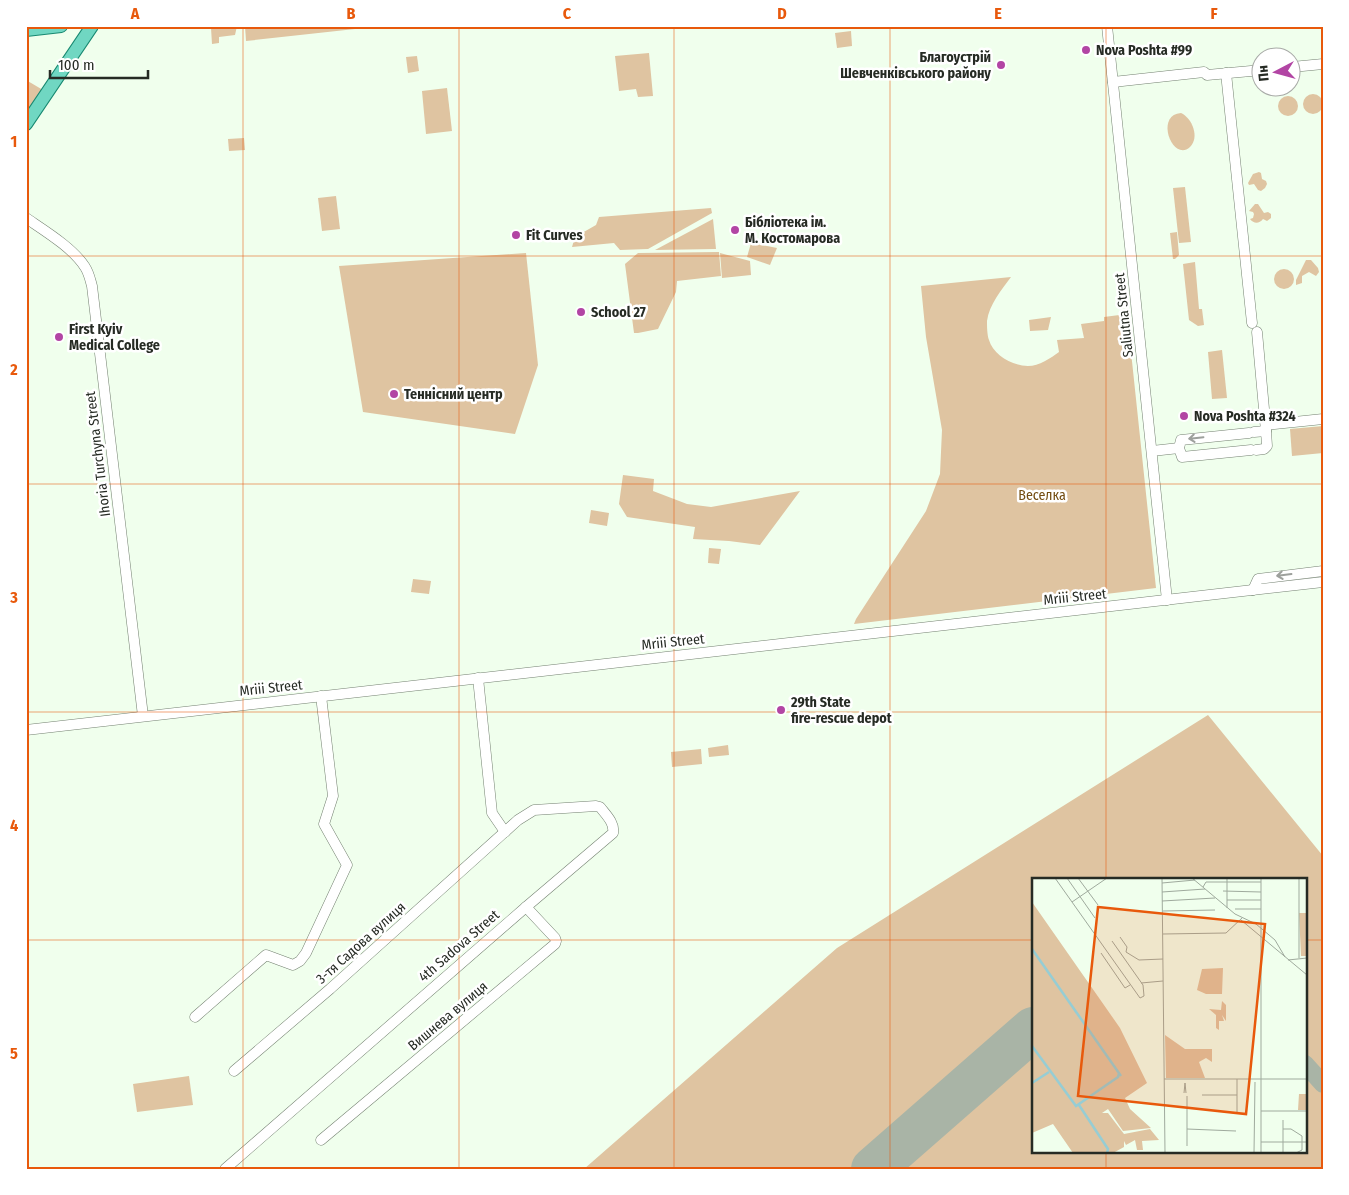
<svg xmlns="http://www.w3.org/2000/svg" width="1349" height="1195" viewBox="0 0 1349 1195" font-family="'Fira Sans Condensed',sans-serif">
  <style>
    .green { fill: #dfc4a1; fill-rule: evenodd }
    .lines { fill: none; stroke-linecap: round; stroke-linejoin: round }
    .taxiway { stroke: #a9b4a6; stroke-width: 18 }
    .runway { stroke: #a9b4a6; stroke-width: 44 }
    .minor-casing { stroke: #748171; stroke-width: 11 }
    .major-casing { stroke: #188971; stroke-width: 14 }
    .minor { stroke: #fff; stroke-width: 10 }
    .major { stroke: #70d7c2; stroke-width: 12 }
    .oneway { stroke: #9da09c }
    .grid { fill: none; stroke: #e8590c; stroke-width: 1; stroke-opacity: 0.55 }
    .poi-dot { fill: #b245a4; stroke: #fff; stroke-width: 2 }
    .labels { text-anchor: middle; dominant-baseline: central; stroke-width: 5; stroke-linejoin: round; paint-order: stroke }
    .poi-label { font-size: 14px; font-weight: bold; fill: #262b24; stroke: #fff; text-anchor: start }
    .street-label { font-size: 14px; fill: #262b24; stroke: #fff }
    .park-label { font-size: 14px; fill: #744e13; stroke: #fff }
    .inset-river { fill: none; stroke: #96cdd4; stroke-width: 2.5 }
    .inset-road { fill: none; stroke: #9faa9d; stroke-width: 1 }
    .view { fill: #e8590c; fill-opacity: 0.15; stroke: #e8590c; stroke-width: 2.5 }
    .inset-edge { fill: none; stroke: #262b24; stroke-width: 2.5 }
    .neatline { fill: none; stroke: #e8590c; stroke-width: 2 }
    .grid-label { font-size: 16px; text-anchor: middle; font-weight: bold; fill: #e8590c }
  </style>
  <rect width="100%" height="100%" fill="#f0ffed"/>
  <!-- green -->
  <g class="green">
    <polygon points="225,26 237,26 235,35 219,37 219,43 212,44 211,28"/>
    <polygon points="245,26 354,26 355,29 246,41"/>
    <polygon points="851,31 852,46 837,48 835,33"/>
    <polygon points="649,53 653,96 638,97 636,89 619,91 615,56"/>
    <polygon points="417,56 419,71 408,73 406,57"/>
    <polygon points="26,80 43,90 26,115"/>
    <polygon points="447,88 452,131 426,134 422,91"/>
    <circle cx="1313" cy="104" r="10"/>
    <circle cx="1288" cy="106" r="10"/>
    <path d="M1181,113C1192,118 1200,137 1190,147C1173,163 1154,115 1181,113Z"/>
    <polygon points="244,138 245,150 229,151 228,139"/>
    <polygon points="1259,172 1261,173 1262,179 1266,181 1267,184 1265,188 1261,191 1258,190 1254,184 1249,185 1248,183 1253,174"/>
    <polygon points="1185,187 1191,242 1179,243 1173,188"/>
    <polygon points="336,196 340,229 322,231 318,198"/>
    <path d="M1255,204H1258L1264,213L1268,212L1271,214V218L1267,221L1263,219C1259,224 1254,224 1250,219L1253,218L1254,214L1253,212L1249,211Z"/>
    <polygon points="711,208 712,213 648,249 620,250 614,243 572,247 575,237 596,225 599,217"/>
    <polygon points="713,219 716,249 655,250"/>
    <polygon points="1177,232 1179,255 1175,259 1173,259 1170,233"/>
    <polygon points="751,243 777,248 770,265 747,257"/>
    <polygon points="719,252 721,276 677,281 676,292 658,329 638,333 634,333 625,264 638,253"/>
    <polygon points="526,253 538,365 515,434 363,412 339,266"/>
    <polygon points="720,253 750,261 751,275 722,278"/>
    <polygon points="1306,260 1311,260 1318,268 1319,272 1316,276 1309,272 1302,276 1302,283 1296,285 1296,280"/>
    <polygon points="1195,262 1199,309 1202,309 1204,325 1198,326 1189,320 1183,264"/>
    <circle cx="1284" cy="279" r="10"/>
    <path d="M1011,277C1002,289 989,305 987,321C987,325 987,335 989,340C993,355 1013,366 1028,366C1039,366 1051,358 1059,352L1057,340L1084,338L1081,324L1104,321V317L1127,314L1156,588L854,624L856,619L926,511L940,474L942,430L926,337L921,286Z"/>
    <polygon points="1051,317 1048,330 1030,331 1029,320"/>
    <polygon points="1222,350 1227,398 1212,399 1208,352"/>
    <polygon points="1323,426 1323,453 1292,456 1290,429"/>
    <polygon points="623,475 654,479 653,491 687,504 711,507 800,491 760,545 729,541 693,539 695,527 627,517 619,504"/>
    <polygon points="591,510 609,513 607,526 589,523"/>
    <polygon points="709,548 721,549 719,564 708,563"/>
    <polygon points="413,579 431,581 429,594 411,592"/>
    <path d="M1208,715L1323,856V1169H584L837,948ZM1033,879H1305V1151H1033Z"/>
    <polygon points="728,745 729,755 709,757 708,748"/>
    <polygon points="701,749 702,764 672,767 671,752"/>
    <polygon points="189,1076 193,1105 137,1112 133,1084"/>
  </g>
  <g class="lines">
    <!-- taxiway -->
    <polyline class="taxiway" points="1305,1064 1323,1084"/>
    <!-- runway -->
    <polyline class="runway" points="873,1169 1033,1029"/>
    <!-- minor casing -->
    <g class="minor-casing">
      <g id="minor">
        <polyline points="1107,26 1167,600"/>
        <polyline points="1292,67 1323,64"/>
        <polyline points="1226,73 1252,323"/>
        <polyline points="1113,82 1204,72 1207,75 1262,70"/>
        <path d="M26,218C45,231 73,248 85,267C89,273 90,279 92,286L143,716"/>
        <polyline points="1257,332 1266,431"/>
        <polyline points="1266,425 1323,419"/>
        <polyline points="1254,432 1266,431 1267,446 1264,449 1256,450"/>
        <polyline points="1249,433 1181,440 1179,448 1182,457 1251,450"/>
        <polyline points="1152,451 1179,448"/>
        <polyline points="1253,590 1258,579 1323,571"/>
        <polyline points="478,678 492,813 505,832"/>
        <polyline points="26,730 1323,582"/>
        <polyline points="195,1017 266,955 293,965 300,961 306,953 347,865 324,824 333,796 321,696"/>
        <polyline points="321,1140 555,944 556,941 555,938 526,907"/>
        <path d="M225,1169L526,907L613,833C615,823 606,815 600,807L596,806L534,810L518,820L330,989L234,1071"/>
      </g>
    </g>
    <!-- major casing -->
    <g class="major-casing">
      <g id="major">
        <polyline points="26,30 61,26"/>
        <polyline points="26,124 92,26"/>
      </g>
    </g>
    <!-- minor -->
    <use href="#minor" class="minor"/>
    <!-- major -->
    <use href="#major" class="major"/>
  </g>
  <!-- one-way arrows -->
  <defs><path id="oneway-shaft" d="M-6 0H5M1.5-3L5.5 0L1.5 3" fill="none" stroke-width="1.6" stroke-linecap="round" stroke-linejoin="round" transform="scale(1.25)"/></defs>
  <g class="oneway">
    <use href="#oneway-shaft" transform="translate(1196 438) rotate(174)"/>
    <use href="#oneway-shaft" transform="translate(1284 575) rotate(173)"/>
  </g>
  <!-- grid -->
  <path class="grid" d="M243,26V1169M459,26V1169M674,26V1169M890,26V1169M1106,26V879M26,256H1323M26,484H1323M26,712H1323M26,940H1033M1305,940H1323M1106,1151V1169"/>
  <!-- markers -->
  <g class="poi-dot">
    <circle cx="1086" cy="50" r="5"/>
    <circle cx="1001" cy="65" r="5"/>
    <circle cx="735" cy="230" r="5"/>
    <circle cx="516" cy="235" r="5"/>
    <circle cx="581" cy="312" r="5"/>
    <circle cx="59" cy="337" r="5"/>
    <circle cx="394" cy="394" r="5"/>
    <circle cx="1184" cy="416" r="5"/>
    <circle cx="781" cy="710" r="5"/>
  </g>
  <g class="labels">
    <!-- poi labels -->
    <g class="poi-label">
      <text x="1096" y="50">Nova Poshta #99</text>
      <text x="991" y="57" text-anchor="end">Благоустрій<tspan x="991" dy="16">Шевченківського району</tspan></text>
      <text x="745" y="222">Бібліотека ім.<tspan x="745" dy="16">М. Костомарова</tspan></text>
      <text x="526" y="235">Fit Curves</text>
      <text x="591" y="312">School 27</text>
      <text x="69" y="329">First Kyiv<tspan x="69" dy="16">Medical College</tspan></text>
      <text x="404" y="394">Теннісний центр</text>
      <text x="1194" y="416">Nova Poshta #324</text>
      <text x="791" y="702">29th State<tspan x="791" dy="16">fire-rescue depot</tspan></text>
    </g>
    <!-- street labels -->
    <g class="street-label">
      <text transform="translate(1124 315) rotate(-96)">Saliutna Street</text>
      <text transform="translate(98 454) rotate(-97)">Ihoria Turchyna Street</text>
      <text transform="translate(1075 597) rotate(-6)">Mriii Street</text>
      <text transform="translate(673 642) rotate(-6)">Mriii Street</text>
      <text transform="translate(271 688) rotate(-6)">Mriii Street</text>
      <text transform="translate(361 943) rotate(-42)">3-тя Садова вулиця</text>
      <text transform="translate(459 946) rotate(-41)">4th Sadova Street</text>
      <text transform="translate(448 1016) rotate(-40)">Вишнева вулиця</text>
    </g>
    <!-- park labels -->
    <g class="park-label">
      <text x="1042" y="495">Веселка</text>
    </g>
  </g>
  <!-- overview -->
  <g transform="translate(1032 878)">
    <rect width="275" height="275" fill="#f0ffed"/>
    <path d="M0,24L88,150L115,205L93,220L98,231L119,250L91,253L76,231L70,235H76L92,256L118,251L127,262L110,263L111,272H105L103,262L94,267L92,263V269L81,275H41L21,246L0,255ZM267,35H275V78H269ZM191,90L190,116H174L165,112L170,91ZM190,123L194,127V143L190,137L192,143H187V152L184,150V137L177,131L189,132ZM133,157L153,171H180V184L174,180L167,184L173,200H134ZM267,216H275V232H266Z" fill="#dfc4a1"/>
    <path class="inset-river" d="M0,71L89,198M0,168L44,228L86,199L87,195M0,205L17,194M47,227L76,271L75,275"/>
    <path class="inset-road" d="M23,0L108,120L112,118L111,107L80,63M35,0L63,40M46,0L66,27M130,0L133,275M160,0L203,36L224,46L243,62L253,79M195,0V30M229,0V275M267,0V80M130,5L163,2M171,9L174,4H229M191,13L229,14M130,14L173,11M195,22H229M130,23L183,20M40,24L75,0M203,31H229M131,33L183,32M209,42L275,97M131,56L194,55L210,40M88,59L95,69L94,74L107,82L131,81M69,75L93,110L98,107M256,82L275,80M109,105L131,103M132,201H275M152,215L153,205L154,215M170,217H205M229,233H275M205,235V201M251,242V275M155,251L204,253M251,251H259L270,258V272L264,275M229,264H275M155,268V218M222,275L223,204"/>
    <path class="view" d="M66,29L233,46L214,236L46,218Z"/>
    <rect width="275" height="275" class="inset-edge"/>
  </g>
  <!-- border -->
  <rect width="1349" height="1195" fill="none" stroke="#ffffff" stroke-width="55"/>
  <!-- north arrow -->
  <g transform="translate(1276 72) rotate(264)"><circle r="24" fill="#ffffff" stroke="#a8aaa7"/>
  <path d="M0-4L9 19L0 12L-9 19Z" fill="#b245a4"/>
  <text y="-8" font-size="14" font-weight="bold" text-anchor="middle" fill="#262b24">Пн</text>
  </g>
  <!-- scale -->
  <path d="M50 70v8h98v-8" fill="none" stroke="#262b24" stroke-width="2.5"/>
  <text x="58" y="70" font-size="15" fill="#262b24" stroke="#ffffff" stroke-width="4" paint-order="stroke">100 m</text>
  <rect x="28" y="28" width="1294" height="1140" class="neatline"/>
  <g class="grid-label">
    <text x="135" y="19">A</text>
    <text x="351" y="19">B</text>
    <text x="567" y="19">C</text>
    <text x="782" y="19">D</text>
    <text x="998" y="19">E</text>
    <text x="1214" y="19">F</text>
    <text x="14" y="147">1</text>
    <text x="14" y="375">2</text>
    <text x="14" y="603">3</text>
    <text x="14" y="831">4</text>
    <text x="14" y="1059">5</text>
  </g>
</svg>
